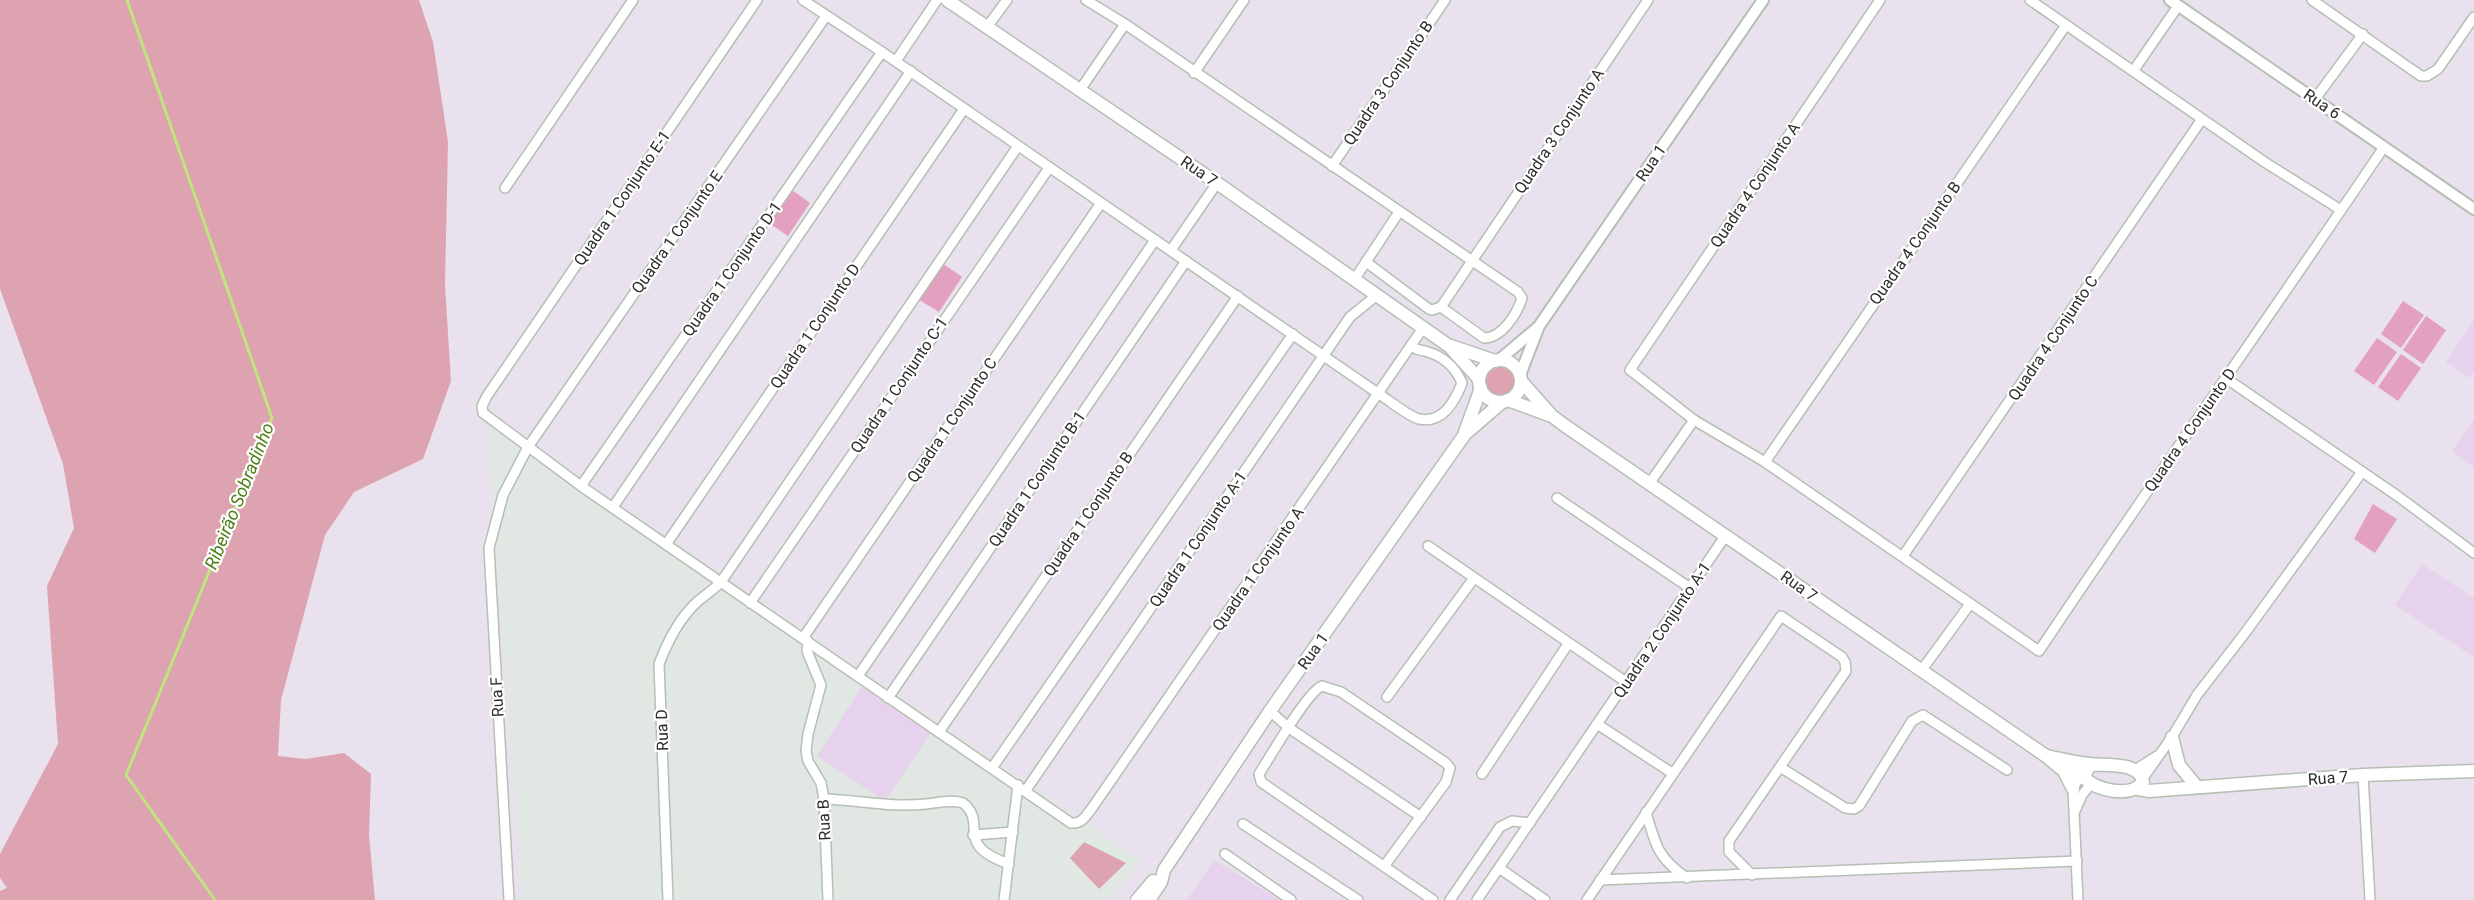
<svg xmlns="http://www.w3.org/2000/svg" width="2474" height="900" viewBox="0 0 2474 900" font-family="Roboto,sans-serif">
  <style>
    .industrial { fill: #e1e7e3 }
    .education { fill: #e7d2ed }
    .green { fill: #dea3b0 }
    .pitch { fill: #e4a0bf }
    .lines { fill: none; stroke-linecap: round; stroke-linejoin: round }
    .stream { stroke: #bee57e; stroke-width: 3 }
    .minor-casing { stroke: #b5bfb4; stroke-width: 12 }
    .tertiary-casing { stroke: #b5bfb4; stroke-width: 14 }
    .secondary-casing { stroke: #b5bfb4; stroke-width: 15 }
    .minor { stroke: #fff; stroke-width: 9 }
    .tertiary { stroke: #fff; stroke-width: 10 }
    .secondary { stroke: #fff; stroke-width: 12 }
    .labels { text-anchor: middle; dominant-baseline: central; stroke-width: 4.5; stroke-linejoin: round; paint-order: stroke }
    .street-label { font-size: 16px; fill: #2d2d2d; stroke: #fff }
    .water-label { font-size: 18px; font-style: italic; fill: #518019; stroke: #fff }
  </style>
  <rect width="100%" height="100%" fill="#e9e1ed"/>
  <!-- industrial -->
  <polygon class="industrial" points="487,415 1143,862 1108,900 522,900"/>
  <!-- education -->
  <g class="education">
    <polygon points="2474,320 2474,372 2470,378 2446,362"/>
    <polygon points="2474,419 2474,467 2452,451"/>
    <polygon points="2422,564 2474,598 2474,657 2395,605"/>
    <polygon points="863,685 931,733 885,801 817,756"/>
    <polygon points="1214,860 1280,900 1187,900"/>
  </g>
  <!-- green -->
  <g class="green">
    <polygon points="0,0 419,0 433,42 448,142 445,285 451,381 423,459 354,492 325,535 281,700 278,756 306,759 344,753 371,774 369,835 375,900 0,900 0,891 7,888 0,878 0,854 58,744 47,586 74,528 63,464 0,289"/>
    <circle cx="1500" cy="381" r="17"/>
    <polygon points="1084,842 1126,863 1099,889 1070,858"/>
  </g>
  <!-- pitch -->
  <g class="pitch">
    <polygon points="792,190 810,203 788,236 769,223"/>
    <polygon points="942,263 962,277 939,312 918,299"/>
    <polygon points="2403,301 2424,315 2401,348 2381,334"/>
    <polygon points="2426,316 2446,330 2423,364 2403,350"/>
    <polygon points="2377,338 2397,352 2374,385 2354,371"/>
    <polygon points="2401,354 2421,368 2398,401 2378,387"/>
    <polygon points="2373,504 2397,519 2375,553 2354,539"/>
  </g>
  <g class="lines">
    <!-- stream -->
    <polyline class="stream" points="127,0 272,418 126,775 215,900"/>
    <!-- minor casing -->
    <g class="minor-casing">
      <g id="minor">
        <path d="M757,0L487,396L482,406L483,413L581,486L1071,823C1082,824 1086,816 1092,808L1423,328"/>
        <path d="M803,0L882,52L1379,394C1389,400 1409,417 1419,419C1443,424 1455,401 1462,383C1455,366 1443,356 1425,351C1419,350 1416,350 1411,345"/>
        <path d="M1086,0L1125,24L1518,292L1522,298C1517,314 1502,338 1484,338L1441,307"/>
        <path d="M1880,0L1630,370L1694,420L1765,462L2039,651C2152,482 2270,316 2384,147"/>
        <polyline points="2030,0 2266,163 2341,210"/>
        <polyline points="2312,0 2421,76 2427,76 2438,69 2474,17"/>
        <polyline points="987,27 1007,0"/>
        <polyline points="896,61 937,0"/>
        <polyline points="2134,70 2178,6"/>
        <polyline points="1194,73 1244,0"/>
        <polyline points="1080,90 1125,24"/>
        <polyline points="2315,99 2363,34"/>
        <polyline points="1332,166 1445,0"/>
        <polyline points="505,188 633,0"/>
        <polyline points="1171,250 1217,183"/>
        <polyline points="1366,262 1429,309 1432,310 1441,307 1648,0"/>
        <polyline points="1354,280 1399,212"/>
        <polyline points="2227,379 2399,497 2474,553"/>
        <polyline points="1765,462 2066,25"/>
        <polyline points="1649,484 1694,420"/>
        <polyline points="581,486 882,52"/>
        <polyline points="1557,498 1690,588"/>
        <polyline points="613,507 911,71"/>
        <polyline points="667,543 964,109"/>
        <polyline points="1428,546 1626,682"/>
        <polyline points="1903,556 2202,119"/>
        <polyline points="750,603 1049,168"/>
        <polyline points="803,638 1101,203"/>
        <polyline points="808,641 807,651 821,685 808,734 806,751 808,761 821,783 824,799 828,900"/>
        <polyline points="1921,671 1970,604"/>
        <polyline points="858,676 1155,240"/>
        <polyline points="1387,697 1474,578"/>
        <polyline points="888,698 1186,261"/>
        <polyline points="1270,711 1289,728 1421,817"/>
        <polyline points="1597,724 1672,773"/>
        <polyline points="939,732 1238,296"/>
        <polyline points="1780,767 1845,808 1854,809 1859,806 1912,721 1923,715 2007,770"/>
        <polyline points="992,768 1293,334"/>
        <polyline points="2135,770 2157,756"/>
        <polyline points="1482,774 1568,644"/>
        <polyline points="2363,775 2370,900"/>
        <polyline points="2143,778 2172,737 2197,695 2245,633 2362,472"/>
        <polyline points="1026,790 1350,317 1377,295"/>
        <path d="M824,799C859,800 891,808 926,804C937,803 951,799 963,803C989,824 952,844 1009,864"/>
        <polyline points="2075,811 2082,795 2091,784"/>
        <path d="M1646,812C1655,844 1658,859 1687,878"/>
        <polyline points="1243,824 1358,900"/>
        <polyline points="973,835 1013,832"/>
        <polyline points="1225,854 1291,900"/>
        <path d="M1385,865L1446,782L1450,768L1446,763L1341,692L1322,686C1306,693 1271,756 1259,774L1261,782L1433,900"/>
        <polyline points="1499,868 1545,900"/>
        <polyline points="1600,880 2077,861"/>
        <polyline points="509,900 489,548 503,495 528,447 826,16"/>
        <path d="M668,900L659,664C667,643 680,618 696,603C704,596 713,590 721,582L1018,146"/>
        <polyline points="1004,900 1018,785"/>
        <polyline points="1450,900 1500,827 1512,821 1530,823"/>
        <polyline points="1477,900 1726,535"/>
        <polyline points="1587,900 1781,616 1842,657 1845,662 1846,671 1729,841 1729,852 1752,875"/>
        <polyline points="2078,900 2073,789 2077,781 2084,777"/>
      </g>
    </g>
    <!-- tertiary casing -->
    <g class="tertiary-casing">
      <g id="tertiary">
        <polyline points="2170,0 2474,209"/>
        <polyline points="1499,360 1537,328"/>
        <polyline points="1520,375 1539,326 1763,0"/>
      </g>
    </g>
    <!-- secondary casing -->
    <g class="secondary-casing">
      <g id="secondary">
        <polyline points="947,0 1217,183 1449,346 1479,379"/>
        <polyline points="1451,346 1495,361"/>
        <circle cx="1500" cy="381" r="21"/>
        <polyline points="1521,381 1552,416 1564,425 2046,756 2064,771 2084,775"/>
        <polyline points="1508,400 1549,415"/>
        <polyline points="1465,432 1481,388"/>
        <polyline points="2172,737 2179,765 2197,787"/>
        <path d="M2047,756C2061,759 2075,763 2089,764C2105,766 2140,761 2143,782C2132,798 2095,791 2084,777L2090,764"/>
        <polyline points="2064,771 2073,789"/>
        <polyline points="2138,789 2149,791 2363,775 2474,771"/>
        <polyline points="1137,900 1153,881"/>
        <polyline points="1149,900 1161,882 1164,870 1270,711 1465,434 1502,402"/>
      </g>
    </g>
    <!-- minor -->
    <use href="#minor" class="minor"/>
    <!-- tertiary -->
    <use href="#tertiary" class="tertiary"/>
    <!-- secondary -->
    <use href="#secondary" class="secondary"/>
  </g>
  <g class="labels">
    <!-- street labels -->
    <g class="street-label">
      <text transform="translate(1388 83) rotate(-56)">Quadra 3 Conjunto B</text>
      <text transform="translate(2322 104) rotate(34)">Rua 6</text>
      <text transform="translate(1559 131) rotate(-56)">Quadra 3 Conjunto A</text>
      <text transform="translate(1651 163) rotate(-56)">Rua 1</text>
      <text transform="translate(1199 171) rotate(34)">Rua 7</text>
      <text transform="translate(1755 185) rotate(-56)">Quadra 4 Conjunto A</text>
      <text transform="translate(622 198) rotate(-56)">Quadra 1 Conjunto E-1</text>
      <text transform="translate(677 232) rotate(-55)">Quadra 1 Conjunto E</text>
      <text transform="translate(1915 243) rotate(-55)">Quadra 4 Conjunto B</text>
      <text transform="translate(732 269) rotate(-55)">Quadra 1 Conjunto D-1</text>
      <text transform="translate(815 326) rotate(-56)">Quadra 1 Conjunto D</text>
      <text transform="translate(2053 338) rotate(-56)">Quadra 4 Conjunto C</text>
      <text transform="translate(899 385) rotate(-56)">Quadra 1 Conjunto C-1</text>
      <text transform="translate(952 420) rotate(-56)">Quadra 1 Conjunto C</text>
      <text transform="translate(2190 430) rotate(-55)">Quadra 4 Conjunto D</text>
      <text transform="translate(1037 479) rotate(-56)">Quadra 1 Conjunto B-1</text>
      <text transform="translate(1088 514) rotate(-56)">Quadra 1 Conjunto B</text>
      <text transform="translate(1198 539) rotate(-56)">Quadra 1 Conjunto A-1</text>
      <text transform="translate(1258 569) rotate(-55)">Quadra 1 Conjunto A</text>
      <text transform="translate(1799 586) rotate(35)">Rua 7</text>
      <text transform="translate(1662 630) rotate(-56)">Quadra 2 Conjunto A-1</text>
      <text transform="translate(1313 651) rotate(-55)">Rua 1</text>
      <text transform="translate(497 697) rotate(-93)">Rua F</text>
      <text transform="translate(662 730) rotate(-92)">Rua D</text>
      <text transform="translate(2328 778) rotate(-4)">Rua 7</text>
      <text transform="translate(824 820) rotate(-93)">Rua B</text>
    </g>
    <!-- water labels -->
    <g class="water-label">
      <text transform="translate(239 496) rotate(-68)">Ribeirão Sobradinho</text>
    </g>
  </g>
</svg>
